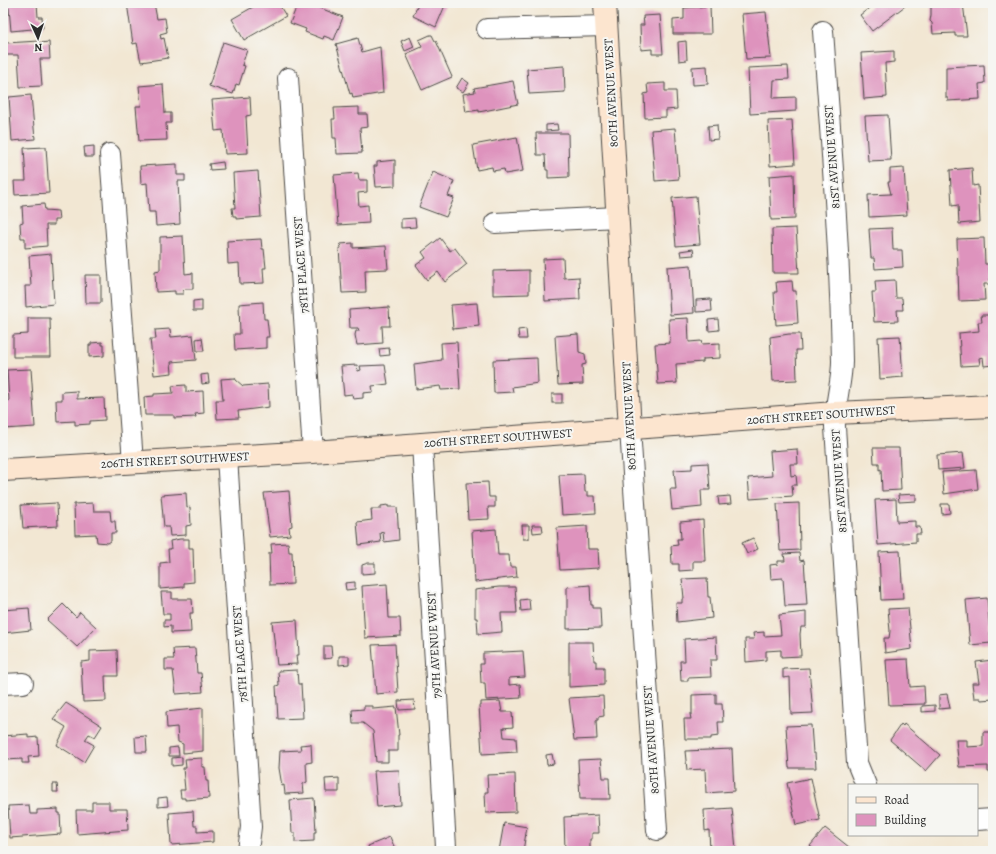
<svg xmlns="http://www.w3.org/2000/svg" width="996" height="854" viewBox="0 0 996 854" font-family="Alegreya,serif">
  <style>
    .building { fill: #de93bd }
    .lines { fill: none; stroke-linecap: round; stroke-linejoin: round }
    .street-casing { stroke: #494744; stroke-width: 22 }
    .secondary-casing { stroke: #494744; stroke-width: 24 }
    .street { stroke: #fff; stroke-width: 20 }
    .secondary { stroke: #fce5cf; stroke-width: 22 }
    .labels { text-anchor: middle; dominant-baseline: central; stroke-width: 4; stroke-linejoin: round; paint-order: stroke }
    .street-label { font-size: 12px; fill: #2b2b2b; stroke: #f6f6f2 }
  </style>
  <rect width="100%" height="100%" fill="#f6f6f2"/>
  <filter id="ink" filterUnits="userSpaceOnUse"><feTurbulence type="fractalNoise" baseFrequency=".025" numOctaves="2"/><feDisplacementMap in="SourceGraphic" scale="8" xChannelSelector="R" yChannelSelector="G"/><feConvolveMatrix kernelMatrix="1 2 1 2 8 2 1 2 1" color-interpolation-filters="sRGB"/></filter>
  <filter id="wash" filterUnits="userSpaceOnUse"><feTurbulence type="fractalNoise" baseFrequency=".012" numOctaves="4" result="noise"/><feDisplacementMap in="SourceGraphic" scale="16" xChannelSelector="R" yChannelSelector="G"/><feGaussianBlur stdDeviation="0.9" result="paint"/><feColorMatrix in="noise" values="0 0 0 0 0 0 0 0 0 0 0 0 0 0 0 0 0 1.4 0 .05"/><feComposite in="paint" operator="in"/></filter>
  <g filter="url(#wash)">
    <rect width="100%" height="100%" fill="#f2e7d3"/>
    <g id="blocks">
      <!-- building -->
      <g class="building">
        <polygon points="4,3 37,3 38,17 42,17 43,28 11,31 9,8 4,8"/>
        <polygon points="127,3 154,3 157,19 165,18 167,32 160,34 161,39 164,38 168,58 141,62 137,43 133,44"/>
        <polygon points="260,3 278,3 286,16 244,40 232,19"/>
        <polygon points="298,3 307,3 343,17 334,40 324,36 323,39 305,32 306,29 290,23"/>
        <polygon points="414,3 446,3 436,27 413,16 418,5"/>
        <polygon points="870,3 903,3 905,6 872,31 860,15 872,6"/>
        <polygon points="931,3 963,3 967,36 955,36 955,33 933,34 932,23 930,21 931,15"/>
        <polygon points="710,6 711,34 673,34 673,20 684,19 684,8"/>
        <polygon points="766,12 771,58 746,59 742,14"/>
        <polygon points="660,15 663,54 652,54 652,49 641,50 640,25 644,25 643,16"/>
        <polygon points="430,35 432,35 435,41 436,41 452,77 422,90 406,54 422,47 419,40"/>
        <polygon points="410,37 414,47 405,51 401,41"/>
        <polygon points="358,38 362,52 380,47 383,93 353,98 352,93 350,94 336,44"/>
        <polygon points="39,41 39,43 49,42 50,59 40,59 42,86 20,87 18,55 6,55 6,43"/>
        <polygon points="686,41 687,60 679,61 678,42"/>
        <polygon points="223,42 247,50 242,65 245,66 239,85 236,84 233,94 209,86"/>
        <polygon points="894,51 894,62 885,63 887,97 864,99 861,53"/>
        <polygon points="984,65 985,83 979,84 980,99 948,101 948,98 946,98 946,67"/>
        <polygon points="564,66 565,92 529,94 527,69"/>
        <polygon points="707,66 708,84 693,85 692,67"/>
        <polygon points="788,66 789,79 774,80 773,98 796,97 796,111 750,114 748,68"/>
        <polygon points="462,78 469,83 463,92 456,88"/>
        <polygon points="513,81 518,104 479,112 479,110 466,112 463,94 475,92 474,88"/>
        <polygon points="665,83 665,91 676,91 677,109 666,110 666,117 645,118 644,94 648,93 647,84"/>
        <polygon points="163,84 165,113 171,113 171,123 166,123 167,140 139,141 136,106 141,106 139,86"/>
        <polygon points="31,95 35,139 12,141 9,97"/>
        <polygon points="250,97 251,115 246,116 248,153 225,154 223,130 215,131 212,100"/>
        <polygon points="359,107 359,114 367,114 368,127 360,128 362,153 337,154 336,138 333,138 332,119 335,119 334,108"/>
        <polygon points="888,115 891,160 868,161 865,116"/>
        <polygon points="792,120 795,164 770,166 768,121"/>
        <polygon points="557,124 558,130 546,131 546,125"/>
        <polygon points="717,125 718,139 709,140 708,126"/>
        <polygon points="675,128 679,179 655,181 651,130"/>
        <polygon points="536,133 568,133 569,177 548,178 548,170 546,170 545,155 537,155"/>
        <polygon points="517,137 523,171 505,174 504,169 493,171 492,167 477,170 473,145"/>
        <polygon points="94,146 94,157 85,157 84,147"/>
        <polygon points="46,147 49,193 15,195 14,181 26,181 24,148"/>
        <polygon points="395,160 395,186 376,187 374,166 377,166 377,162"/>
        <polygon points="223,162 224,169 210,170 209,164"/>
        <polygon points="177,164 177,175 185,175 185,181 178,181 180,224 156,226 155,212 149,212 147,183 141,184 140,166"/>
        <polygon points="904,168 907,215 869,217 868,195 891,194 888,182 890,182 890,169"/>
        <polygon points="972,168 973,186 978,185 980,222 959,224 958,205 952,206 950,170"/>
        <polygon points="258,171 261,217 236,219 236,216 233,216 232,208 235,208 233,173"/>
        <polygon points="433,172 454,181 448,196 454,198 446,217 419,207"/>
        <polygon points="358,173 359,180 367,180 367,192 358,193 359,206 368,205 369,223 338,225 334,175"/>
        <polygon points="794,174 795,219 771,220 769,176"/>
        <polygon points="696,196 700,244 676,246 672,198"/>
        <polygon points="44,204 45,210 58,211 59,220 54,220 54,225 46,225 47,246 25,248 25,238 21,238 20,223 23,222 22,206"/>
        <polygon points="415,218 416,227 401,228 401,219"/>
        <polygon points="796,228 799,273 773,273 772,229"/>
        <polygon points="892,228 893,250 902,250 903,267 875,269 874,258 871,258 869,229"/>
        <polygon points="183,236 185,274 193,273 193,289 185,289 183,291 183,294 175,294 175,291 156,292 155,271 160,270 160,237"/>
        <polygon points="440,238 450,251 455,248 467,264 445,282 438,272 427,280 416,265 426,258 422,252"/>
        <polygon points="984,238 985,264 989,264 990,284 984,284 985,300 959,301 957,239"/>
        <polygon points="261,239 262,249 264,249 266,268 263,268 264,283 240,284 239,263 228,264 227,241"/>
        <polygon points="353,243 353,248 386,246 388,269 365,270 366,292 342,293 339,248 341,248 340,244"/>
        <polygon points="693,249 694,255 681,256 680,251"/>
        <polygon points="51,254 54,304 26,307 25,286 31,286 29,256"/>
        <polygon points="563,258 564,278 579,277 580,299 545,301 543,259"/>
        <polygon points="691,265 694,313 670,315 667,267"/>
        <polygon points="529,270 529,294 493,295 493,271"/>
        <polygon points="85,275 101,275 101,303 86,303"/>
        <polygon points="895,280 896,298 902,298 903,310 897,310 898,321 874,322 872,292 876,292 875,281"/>
        <polygon points="792,281 793,291 796,291 798,323 776,325 774,292 777,292 776,282"/>
        <polygon points="711,299 712,311 696,312 696,300"/>
        <polygon points="202,300 202,311 193,311 193,301"/>
        <polygon points="263,302 264,319 267,319 269,337 266,337 266,348 235,350 234,334 240,334 239,304"/>
        <polygon points="477,303 479,326 453,329 451,305"/>
        <polygon points="389,307 390,326 382,326 383,343 357,345 355,335 356,331 359,331 358,328 350,328 349,310"/>
        <polygon points="981,315 992,315 993,365 984,366 983,357 979,358 980,365 961,366 959,333 979,331 978,322 982,322"/>
        <polygon points="28,318 50,318 51,357 13,357 13,335 28,334"/>
        <polygon points="688,318 689,342 701,341 702,344 720,343 720,358 703,359 703,362 676,364 677,383 658,384 655,344 670,343 669,319"/>
        <polygon points="718,319 719,330 709,331 708,320"/>
        <polygon points="170,329 171,337 193,335 196,360 171,362 172,373 154,375 150,339 156,339 155,330"/>
        <polygon points="526,329 527,339 519,339 518,330"/>
        <polygon points="578,334 579,352 585,354 586,364 582,365 583,384 558,385 555,336"/>
        <polygon points="789,334 800,334 801,350 796,350 797,380 773,381 770,337"/>
        <polygon points="900,336 903,377 880,379 878,337"/>
        <polygon points="202,338 204,351 197,351 196,339"/>
        <polygon points="102,342 102,345 104,345 104,356 89,357 89,345 91,345 91,343"/>
        <polygon points="457,342 460,389 441,390 440,386 416,389 414,364 442,360 441,343"/>
        <polygon points="389,348 390,355 380,356 379,349"/>
        <polygon points="537,358 538,383 512,387 513,392 494,393 493,360"/>
        <polygon points="357,365 358,371 361,370 360,366 385,365 388,384 372,386 373,392 363,393 363,398 353,399 352,394 344,395 341,366"/>
        <polygon points="31,369 35,427 3,429 3,401 9,401 7,370"/>
        <polygon points="208,374 209,383 202,384 201,375"/>
        <polygon points="235,378 236,380 243,386 268,384 269,407 238,411 239,418 217,419 216,400 223,400 221,379"/>
        <polygon points="186,385 186,392 203,391 204,413 195,414 196,417 174,418 174,415 145,415 144,397 154,396 154,394 173,393 172,386"/>
        <polygon points="77,391 77,399 104,398 105,420 90,421 90,424 75,425 75,421 57,422 56,400 62,400 62,392"/>
        <rect x="552" y="394" width="10" height="9"/>
        <polygon points="873,448 899,448 901,490 882,491 881,469 879,470 879,463 874,463"/>
        <polygon points="797,449 798,464 790,464 791,476 796,475 797,485 792,485 793,496 750,499 748,478 772,476 770,451"/>
        <polygon points="963,453 965,468 938,470 937,455"/>
        <polygon points="708,463 710,490 701,490 702,507 672,510 670,489 676,489 674,470 692,469 692,464"/>
        <polygon points="976,470 978,489 944,494 942,472"/>
        <polygon points="584,474 585,492 588,492 588,496 595,496 596,513 562,515 559,475"/>
        <polygon points="488,482 489,497 495,497 495,507 488,507 489,519 468,520 466,483"/>
        <polygon points="289,491 292,526 289,527 290,535 270,537 264,493"/>
        <polygon points="186,493 187,508 190,507 191,525 186,526 186,535 170,536 169,527 164,527 161,495"/>
        <polygon points="916,494 916,501 899,502 898,495"/>
        <polygon points="730,496 731,504 719,505 718,497"/>
        <polygon points="896,499 897,522 915,521 915,527 920,527 921,534 916,534 916,542 878,545 875,500"/>
        <polygon points="57,503 58,526 23,528 21,505"/>
        <polygon points="93,503 94,511 110,511 111,521 115,521 116,533 111,533 111,541 108,543 97,542 96,534 75,535 74,504"/>
        <polygon points="799,503 800,550 780,551 777,504"/>
        <polygon points="941,504 949,504 950,513 942,514"/>
        <polygon points="388,505 388,507 397,507 399,540 384,542 383,532 380,533 381,542 359,545 357,522 372,520 371,509 381,509 381,506"/>
        <polygon points="703,520 705,561 693,561 693,570 679,571 679,564 672,564 671,546 678,545 677,539 681,539 680,522"/>
        <polygon points="3,521 4,521 5,541 3,541"/>
        <polygon points="522,525 529,525 529,539 523,539"/>
        <polygon points="532,525 542,525 543,532 533,533"/>
        <polygon points="587,526 588,549 598,549 599,568 560,570 557,528"/>
        <polygon points="496,529 498,555 509,555 510,567 516,567 517,577 475,582 472,531"/>
        <polygon points="753,538 758,549 747,554 742,543"/>
        <polygon points="180,539 189,539 189,548 193,548 194,582 184,583 184,587 160,589 160,563 169,562 168,549 171,549 170,541"/>
        <polygon points="288,543 289,552 292,552 293,584 270,585 269,553 272,553 271,544"/>
        <polygon points="900,551 903,599 881,600 879,552"/>
        <polygon points="799,553 800,561 804,560 807,605 785,606 783,578 771,579 770,565 778,564 778,561 785,561 784,554"/>
        <polygon points="368,563 375,563 375,573 362,574 362,565"/>
        <polygon points="707,578 708,597 710,597 712,618 677,622 676,603 682,603 682,599 684,598 682,579"/>
        <polygon points="355,582 355,589 346,590 345,583"/>
        <polygon points="387,584 389,618 400,618 401,636 365,638 362,586"/>
        <polygon points="590,585 591,605 593,605 593,608 600,608 601,628 567,629 567,587"/>
        <polygon points="499,587 515,587 517,613 501,613 502,632 478,634 477,618 475,618 475,590"/>
        <polygon points="161,592 172,592 172,599 192,599 193,613 190,613 191,632 171,633 171,626 164,627 164,620 170,620 170,614 163,614"/>
        <polygon points="987,598 991,643 970,645 966,600"/>
        <polygon points="529,599 530,610 521,611 520,600"/>
        <polygon points="63,604 76,617 80,612 96,627 77,647 47,620"/>
        <polygon points="29,608 31,630 3,633 3,610"/>
        <polygon points="908,608 912,649 885,653 884,638 889,638 890,631 888,609"/>
        <polygon points="806,612 806,627 801,627 800,634 801,656 781,657 781,650 766,651 766,660 746,662 745,639 754,639 753,633 764,632 764,636 781,635 779,615"/>
        <polygon points="297,620 299,655 296,655 297,664 277,665 272,622"/>
        <polygon points="716,637 717,660 710,660 711,677 688,678 688,681 681,681 680,661 685,661 684,639"/>
        <polygon points="569,642 593,642 594,661 596,661 596,667 604,667 604,685 569,687"/>
        <polygon points="395,644 398,692 376,694 372,645"/>
        <polygon points="324,646 331,646 332,658 324,659"/>
        <polygon points="195,648 197,673 201,673 203,692 176,694 173,670 165,670 165,659 174,659 173,649"/>
        <polygon points="117,650 118,676 105,676 106,701 83,702 81,662 90,661 90,651"/>
        <polygon points="523,651 525,677 509,678 509,685 520,684 521,698 486,700 485,683 481,683 480,664 483,664 483,653"/>
        <polygon points="339,656 349,656 349,664 339,665"/>
        <polygon points="908,659 910,687 924,686 925,704 889,705 886,660"/>
        <polygon points="993,660 993,699 981,700 980,698 974,698 972,683 979,683 976,662"/>
        <polygon points="809,668 813,713 791,714 790,677 783,678 783,669"/>
        <polygon points="297,670 298,684 301,684 303,718 278,719 276,686 279,685 278,671"/>
        <polygon points="716,694 716,704 722,704 723,722 718,722 719,736 711,737 711,739 685,739 684,719 691,719 690,714 692,714 692,695"/>
        <polygon points="947,694 950,708 939,709 939,695"/>
        <polygon points="603,696 604,716 598,717 598,720 596,720 597,739 574,740 569,698"/>
        <polygon points="414,700 415,709 399,710 398,701"/>
        <polygon points="500,701 502,712 512,712 513,727 503,728 504,737 516,738 517,752 482,754 479,705 481,705 481,702"/>
        <polygon points="66,703 102,726 95,737 89,734 85,740 94,745 84,762 57,745 66,727 53,719"/>
        <polygon points="935,705 935,711 922,712 922,706"/>
        <polygon points="364,706 373,706 373,709 396,707 399,735 398,735 398,751 388,751 388,762 376,762 373,731 363,723 353,723 352,710 364,709"/>
        <polygon points="203,708 203,751 183,753 183,744 178,742 177,727 167,728 166,712"/>
        <polygon points="901,724 903,726 904,724 940,755 926,771 890,740"/>
        <polygon points="811,725 813,753 815,753 816,768 789,768 786,726"/>
        <polygon points="983,732 993,732 993,772 988,772 988,766 959,767 956,740 967,740 967,747 983,746"/>
        <polygon points="28,734 28,738 38,737 39,756 28,757 29,763 22,763 22,759 7,760 6,758 3,758 3,736"/>
        <polygon points="146,736 147,752 136,752 135,737"/>
        <polygon points="311,744 312,762 306,763 307,782 303,784 304,793 285,794 284,785 282,786 279,768 280,751 301,750 300,745"/>
        <polygon points="178,747 179,756 169,756 169,748"/>
        <polygon points="732,749 734,791 706,793 705,769 687,770 685,751"/>
        <polygon points="552,754 554,764 547,765 546,755"/>
        <polygon points="182,757 182,765 172,766 172,758"/>
        <polygon points="202,758 202,767 205,767 206,781 208,781 209,798 185,800 185,798 181,798 180,790 185,790 183,768 186,768 185,759"/>
        <polygon points="601,759 603,778 609,778 610,799 580,799 578,760"/>
        <polygon points="399,770 401,805 377,807 374,771"/>
        <polygon points="515,774 516,812 486,813 485,792 488,792 487,775"/>
        <polygon points="339,778 339,792 326,792 325,779"/>
        <polygon points="811,778 820,820 796,825 787,783"/>
        <polygon points="53,784 57,784 58,792 53,792"/>
        <polygon points="167,797 168,806 158,807 158,798"/>
        <polygon points="314,798 316,832 314,832 314,841 295,842 295,833 292,833 290,800"/>
        <polygon points="92,802 109,802 109,809 127,809 128,830 77,834 76,810 92,810"/>
        <polygon points="29,805 30,814 37,814 37,810 58,809 58,813 60,813 61,834 10,838 8,806"/>
        <polygon points="732,808 736,849 710,851 709,830 705,831 704,810"/>
        <polygon points="193,811 194,826 197,826 197,832 213,831 213,842 171,845 169,813"/>
        <polygon points="598,815 599,833 592,833 592,839 590,839 590,851 565,851 564,817"/>
        <polygon points="504,823 527,827 523,851 499,851"/>
        <polygon points="825,828 854,851 816,851 810,846"/>
        <polygon points="390,837 396,851 370,851 368,846"/>
      </g>
    </g>
  </g>
  <g filter="url(#ink)">
    <use href="#blocks" fill-opacity="0" stroke="#494744" stroke-width="1"/>
    <g class="lines">
      <!-- street casing -->
      <g class="street-casing">
        <g id="street">
          <polyline points="487,29 607,26"/>
          <path d="M823,31C831,141 840,251 842,361C842,383 834,404 835,427L857,763L866,785"/>
          <polyline points="288,78 313,452"/>
          <polyline points="110,154 133,462"/>
          <polyline points="495,223 618,217"/>
          <polyline points="630,429 657,830"/>
          <polyline points="422,444 446,847"/>
          <polyline points="227,457 251,827 248,851"/>
          <polyline points="3,684 23,683"/>
          <polyline points="977,820 993,819"/>
        </g>
      </g>
      <!-- secondary casing -->
      <g class="secondary-casing">
        <g id="secondary">
          <polyline points="605,3 630,429"/>
          <polyline points="3,470 313,452 835,413 993,406"/>
        </g>
      </g>
      <!-- street -->
      <use href="#street" class="street"/>
      <!-- secondary -->
      <use href="#secondary" class="secondary"/>
    </g>
  </g>
  <g class="labels">
    <!-- street labels -->
    <g class="street-label">
      <text transform="translate(611 93) rotate(-93)">80TH AVENUE WEST</text>
      <text transform="translate(832 157) rotate(-94)">81ST AVENUE WEST</text>
      <text transform="translate(301 265) rotate(-94)">78TH PLACE WEST</text>
      <text transform="translate(821 415) rotate(-4)">206TH STREET SOUTHWEST</text>
      <text transform="translate(629 416) rotate(-93)">80TH AVENUE WEST</text>
      <text transform="translate(498 438) rotate(-4)">206TH STREET SOUTHWEST</text>
      <text transform="translate(175 460) rotate(-3)">206TH STREET SOUTHWEST</text>
      <text transform="translate(839 481) rotate(-94)">81ST AVENUE WEST</text>
      <text transform="translate(434 645) rotate(-93)">79TH AVENUE WEST</text>
      <text transform="translate(240 654) rotate(-94)">78TH PLACE WEST</text>
      <text transform="translate(651 740) rotate(-94)">80TH AVENUE WEST</text>
    </g>
  </g>
  <!-- margin -->
  <rect width="996" height="854" fill="none" stroke="#f6f6f2" stroke-width="16"/>
  <!-- legend -->
  <rect x="848" y="784" width="130" height="52" fill="#f6f6f2" stroke="#a5a5a2"/>
  <rect x="856" y="797" width="20" height="6" fill="#fce5cf" stroke="#a5a5a2"/>
  <text x="884" y="804" font-size="12" fill="#2b2b2b">Road</text>
  <rect x="856" y="814" width="20" height="12" fill="#de93bd" stroke="#a5a5a2"/>
  <text x="884" y="824" font-size="12" fill="#2b2b2b">Building</text>
  <!-- north arrow -->
  <g transform="translate(38 38) rotate(177)" stroke="#f6f6f2" stroke-width="3" paint-order="stroke">
  <path d="M0-3L7 15L0 10L-7 15Z" fill="#2b2b2b"/>
  <text y="-6" font-size="11" font-weight="bold" text-anchor="middle" fill="#2b2b2b">N</text>
  </g>
</svg>
